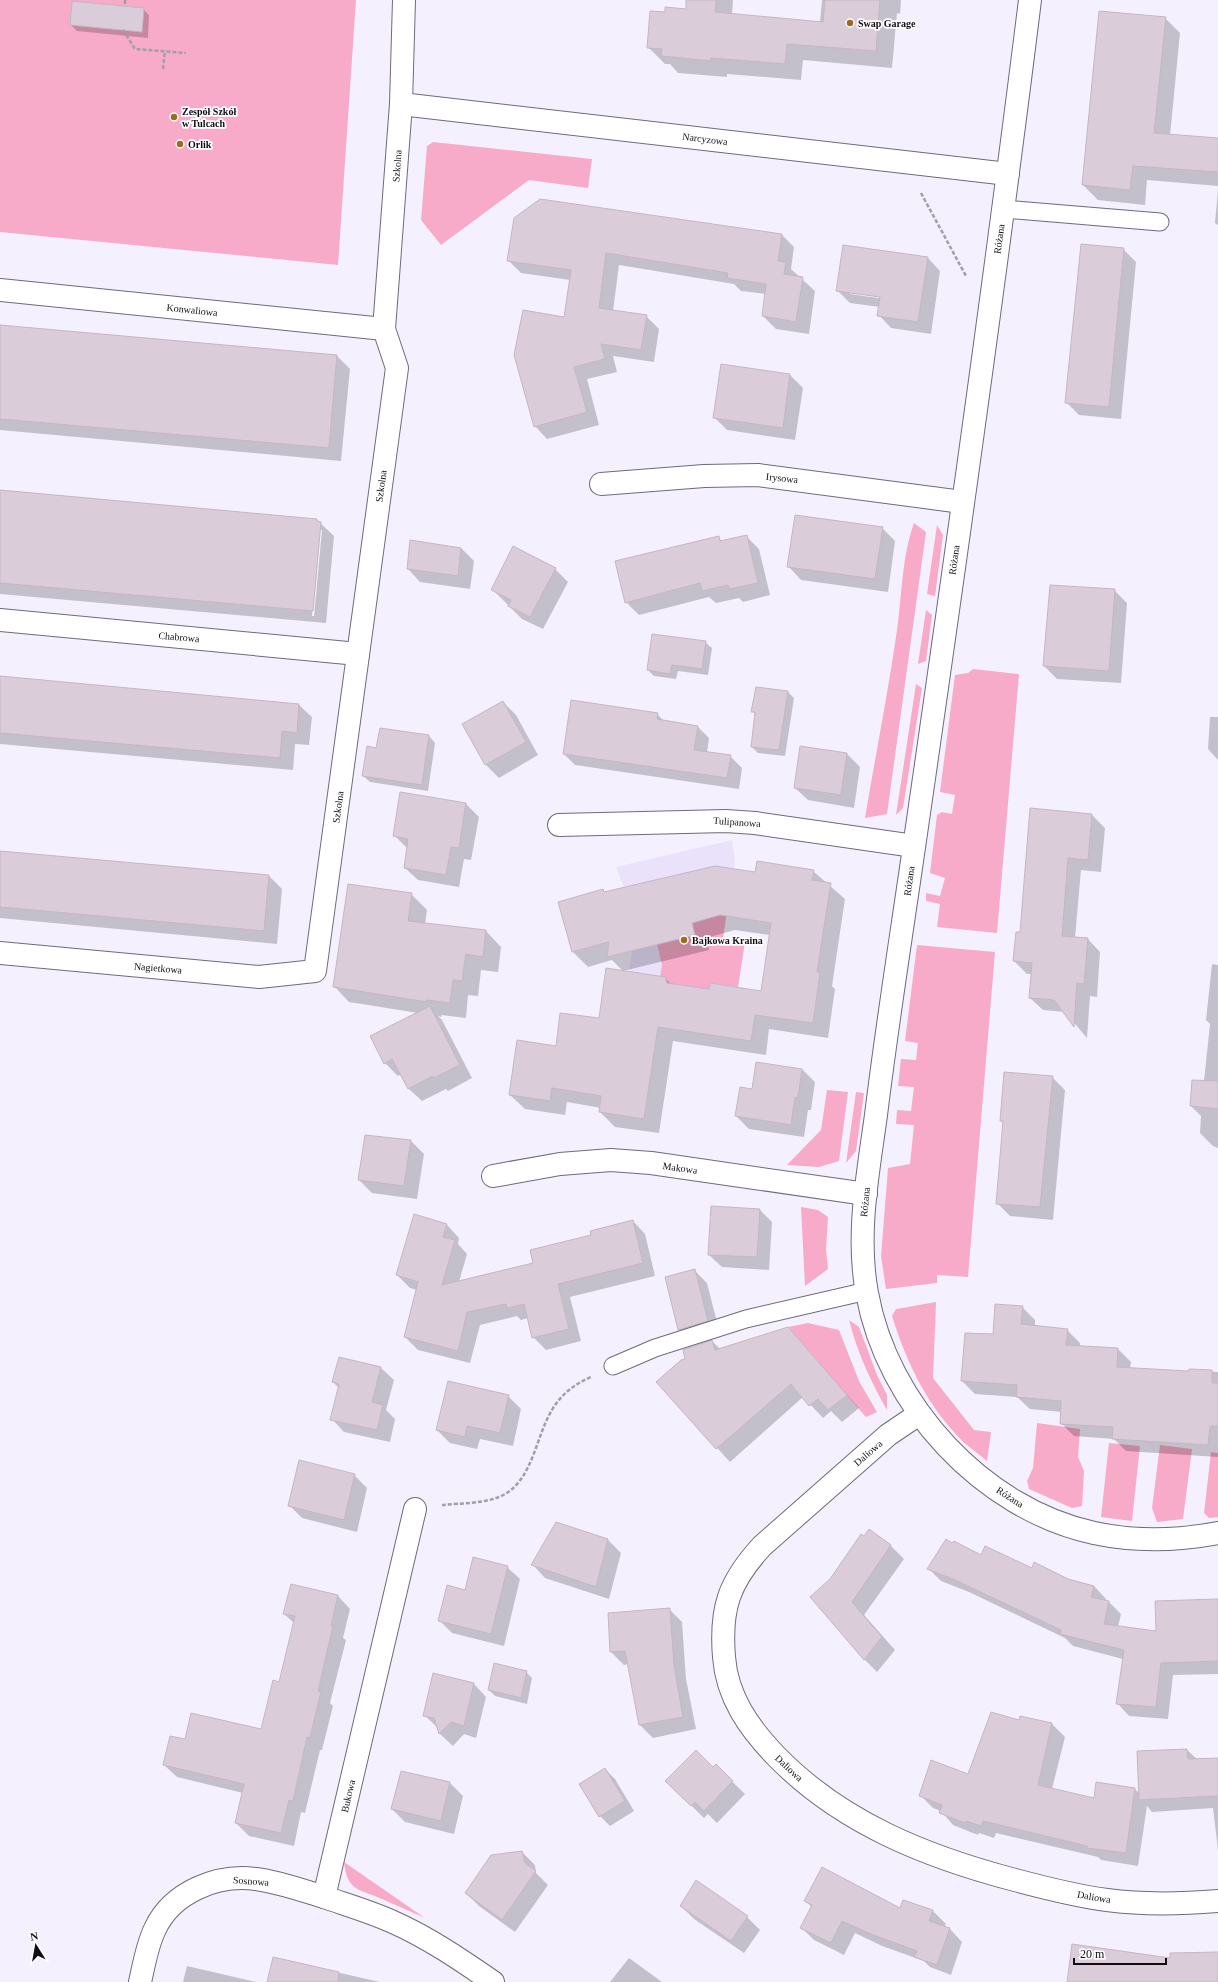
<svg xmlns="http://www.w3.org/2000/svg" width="1218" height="1982" viewBox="0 0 1218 1982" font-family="'Times New Roman',serif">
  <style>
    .built { fill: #eae2fa }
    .green { fill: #f7abc9 }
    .shadow { fill: #0003; fill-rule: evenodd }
    .building { fill: #dbccda; stroke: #c4b6c3 }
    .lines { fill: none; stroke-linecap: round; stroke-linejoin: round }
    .lane-casing { stroke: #6f6a79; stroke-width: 19 }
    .street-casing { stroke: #6f6a79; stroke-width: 24 }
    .path { stroke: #a29ea9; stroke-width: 2.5; stroke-dasharray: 4 2; stroke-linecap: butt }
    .lane { stroke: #fff; stroke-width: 17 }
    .street { stroke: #fff; stroke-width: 22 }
    .poi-dot { fill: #9b6b1e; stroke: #fff; stroke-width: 1.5 }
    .labels { text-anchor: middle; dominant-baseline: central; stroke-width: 3.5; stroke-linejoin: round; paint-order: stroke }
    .poi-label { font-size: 10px; font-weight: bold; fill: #0f0d13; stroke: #fff; text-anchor: start }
    .street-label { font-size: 10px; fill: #0f0d13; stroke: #fff }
  </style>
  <rect width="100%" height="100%" fill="#f5f0fe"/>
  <!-- built -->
  <polygon class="built" points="732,840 735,861 723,938 745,942 734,1013 755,1016 751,1041 621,1021 635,932 624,887 616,867"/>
  <!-- green -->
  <g class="green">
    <polygon points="0,0 356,0 338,265 0,232"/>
    <polygon points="433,142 592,159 588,188 529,180 441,245 421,220 427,146"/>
    <path d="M914,523L926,532L887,814L865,818C875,758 887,698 896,637C902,600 901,559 914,523Z"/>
    <polygon points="937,525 943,535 935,596 927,594"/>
    <polygon points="926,610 932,615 926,661 918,664"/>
    <polygon points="973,669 1019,674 997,933 937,927 940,904 926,901 926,893 940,896 945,878 930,873 937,815 942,812 952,814 955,795 940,792 955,675 968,673"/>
    <polygon points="916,684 922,688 903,808 896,815"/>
    <polygon points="730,891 723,938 745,942 738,987 710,983 709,989 656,1004 662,965 657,944 695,935 692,923"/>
    <polygon points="917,945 995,952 968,1277 937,1275 937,1283 886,1289 881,1256 888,1168 910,1164 914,1125 896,1124 897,1110 911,1111 914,1087 898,1086 901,1059 916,1060 918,1043 905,1041"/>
    <polygon points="827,1090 848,1092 839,1161 819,1167 787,1165 821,1130"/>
    <polygon points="856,1092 864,1093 856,1151 846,1163"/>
    <polygon points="801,1207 818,1210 828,1217 826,1249 828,1269 805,1286"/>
    <path d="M936,1302L933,1378L974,1430L991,1432L987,1461C976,1452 963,1443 954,1432C924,1399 905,1358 892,1316L896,1309Z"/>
    <path d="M849,1320L859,1327L877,1375L887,1395V1410C870,1380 858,1354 849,1320Z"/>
    <polygon points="808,1323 839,1330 859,1381 877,1412 866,1417 788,1327"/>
    <polygon points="1037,1423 1080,1429 1078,1457 1084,1471 1082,1506 1072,1508 1029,1489 1027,1481 1033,1468"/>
    <polygon points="1109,1443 1140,1446 1132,1521 1101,1517"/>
    <polygon points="1160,1445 1192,1449 1183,1519 1157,1522 1152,1508"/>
    <polygon points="1211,1452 1218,1453 1218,1517 1209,1518 1204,1513"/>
    <path d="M344,1862L425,1918C411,1912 396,1905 382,1899C360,1889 347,1892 344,1862Z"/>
  </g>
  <!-- shadow -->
  <g class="shadow">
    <polygon points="687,0 733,0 732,14 820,22 822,0 901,0 900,14 897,13 892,68 803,60 801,80 727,74 727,77 678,73 670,64 665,64 648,47 666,13 687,10"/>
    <polygon points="143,9 149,15 148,38 77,31 71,25"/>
    <polygon points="1165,18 1180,33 1170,136 1218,139 1218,186 1147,180 1145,205 1098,200 1083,185"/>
    <polygon points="1218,190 1218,225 1215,223"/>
    <polygon points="782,235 794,247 791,269 815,291 809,334 776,329 763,316 766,294 741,291 734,284 619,265 613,311 646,316 659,329 654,362 613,356 617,372 587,379 599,425 547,439 535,426 565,318 570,280 521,273 508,260"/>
    <polygon points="1123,249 1136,262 1121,419 1079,415 1066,402"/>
    <path d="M928,258L940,271L931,334L891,328L879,315L880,307L850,303L837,290ZM850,292L885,297V299L850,294Z"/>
    <polygon points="0,326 337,356 350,369 341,461 0,430"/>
    <polygon points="790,375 803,388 795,440 727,430 714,417"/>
    <path d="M0,490L317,520L334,536L326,623L0,594ZM320,530H322L314,616H312Z"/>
    <polygon points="882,528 895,541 888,592 801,580 789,567"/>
    <polygon points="746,536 759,549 770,595 743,602 739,598 716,603 709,597 639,615 626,602 718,538 722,541"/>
    <polygon points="411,541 461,548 474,561 470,589 420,582 408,569"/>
    <polygon points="555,569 568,582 543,629 522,619 492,589"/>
    <polygon points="1114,590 1127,603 1121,683 1057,679 1044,666"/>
    <polygon points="705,642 712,648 708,675 678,671 676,679 654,676 648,670"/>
    <polygon points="0,677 299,705 312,717 309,745 295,744 293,770 0,744"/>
    <polygon points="788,692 794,698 785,756 758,753 752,747 756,714 752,711"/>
    <polygon points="503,702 516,715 538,755 499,778 486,765 464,725"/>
    <polygon points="657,714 665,722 698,727 709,738 707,753 730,756 742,768 739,789 575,765 564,754"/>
    <polygon points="1210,717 1218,717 1218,760 1208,749"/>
    <polygon points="380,729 429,736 435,743 428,791 370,782 363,776 377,749"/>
    <polygon points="801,747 847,754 860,767 854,808 808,800 795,788"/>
    <polygon points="466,804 479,817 471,860 464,859 459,887 418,880 405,868 407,848 394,835"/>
    <polygon points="1092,815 1105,828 1101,872 1081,870 1075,938 1088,939 1100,952 1097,997 1090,996 1087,1038 1065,1012 1043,1010 1030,998 1032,974 1027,974 1014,961 1021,933"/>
    <polygon points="0,852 269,876 282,889 277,944 0,918"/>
    <polygon points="813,871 845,899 832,986 835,989 828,1038 769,1029 766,1055 673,1041 659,1133 615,1127 600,1112 601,1108 567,1102 565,1115 525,1109 510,1095 557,1047 665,978 672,985 710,990 762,992 770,935 735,930 706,938 709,950 623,971 612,960 588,967 573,952 560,903 603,891 605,893 756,873"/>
    <polygon points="411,894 427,910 425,924 486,931 501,947 498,972 481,970 478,996 468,995 466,1018 441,1015 442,1017 438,1016 442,1020 472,1078 448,1091 446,1089 422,1101 409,1089 401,1074 398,1076 385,1063 418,1013 349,1002 334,986"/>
    <polygon points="1212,964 1218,965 1218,1148 1213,1146 1200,1133 1201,1116 1191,1106 1204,1081 1210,1024 1206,1020"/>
    <polygon points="802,1069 815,1082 811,1110 808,1110 804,1137 749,1129 736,1116 753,1090"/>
    <polygon points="1052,1077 1065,1090 1053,1220 1010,1216 997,1203 1004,1123 1001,1121"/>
    <polygon points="411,1141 424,1154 417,1199 372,1193 359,1180"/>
    <polygon points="760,1210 772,1222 769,1270 722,1267 709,1255"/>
    <polygon points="633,1221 645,1234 655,1276 570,1297 581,1341 546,1350 533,1337 528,1318 521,1320 517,1316 480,1325 470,1363 418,1350 405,1337 417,1290 410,1288 397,1275 447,1225 459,1238 458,1244 467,1254 459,1282 535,1263 592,1236"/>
    <polygon points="695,1271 707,1283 720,1334 692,1342 679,1330"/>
    <polygon points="1022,1307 1035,1320 1035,1327 1067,1330 1080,1343 1080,1347 1118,1349 1131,1362 1130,1369 1189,1373 1189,1370 1218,1372 1218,1457 1126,1451 1114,1439 1074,1436 1061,1423 1062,1412 1030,1409 1017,1397 975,1394 962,1381 994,1336"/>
    <polygon points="788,1328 859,1408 842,1422 831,1411 823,1418 803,1397 730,1462 657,1382 712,1341 720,1349"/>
    <polygon points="339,1358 381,1368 394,1380 386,1410 395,1419 390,1442 344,1432 332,1419 339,1388 333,1382"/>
    <polygon points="508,1396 521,1409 513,1446 480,1439 477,1449 450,1443 437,1430"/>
    <polygon points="354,1475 367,1488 357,1532 302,1518 289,1505"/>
    <polygon points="556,1523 608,1540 621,1553 609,1599 545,1578 533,1565"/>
    <polygon points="869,1530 891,1546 904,1559 864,1615 895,1650 877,1672 864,1659 831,1579"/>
    <polygon points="953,1545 981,1556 1094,1586 1106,1599 1105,1601 1109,1602 1121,1614 1118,1627 1157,1632 1218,1599 1218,1674 1173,1675 1168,1719 1129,1716 1117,1703 1123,1659 1073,1646 1065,1638 969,1592 941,1581 929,1569"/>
    <polygon points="507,1567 520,1579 504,1646 452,1633 439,1620 466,1591"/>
    <polygon points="338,1596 350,1609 343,1638 346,1640 330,1703 333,1706 322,1750 320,1750 305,1813 301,1812 294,1846 249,1836 236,1823 243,1793 177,1777 164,1765 186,1740 262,1730 280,1683 294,1623 284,1614"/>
    <polygon points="669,1609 682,1622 686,1679 696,1729 653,1738 640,1725 629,1664 624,1665 611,1652"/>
    <polygon points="495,1665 526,1672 532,1678 527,1704 495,1696 489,1690"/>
    <polygon points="474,1684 486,1697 476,1738 464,1734 453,1746 440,1734 438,1728 424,1715"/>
    <polygon points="1021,1717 1052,1724 1065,1737 1052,1789 1095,1799 1135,1789 1140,1794 1187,1750 1197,1759 1218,1759 1218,1850 1213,1808 1152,1812 1147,1806 1138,1866 1101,1860 1098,1857 996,1833 994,1838 979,1833 978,1835 953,1825 941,1811 933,1808 920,1795 968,1776 1020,1721"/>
    <polygon points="716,1766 745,1794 717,1823 708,1814 704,1818 666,1781 713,1768"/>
    <polygon points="605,1769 615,1779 634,1811 610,1826 600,1816"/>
    <polygon points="401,1772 450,1783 463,1796 454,1834 405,1822 392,1809"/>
    <polygon points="522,1852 535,1865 536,1873 548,1885 515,1932 479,1906 466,1893"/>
    <polygon points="696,1882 747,1917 760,1930 744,1953 694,1919 681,1906"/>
    <polygon points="805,1901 900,1909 903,1901 933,1911 946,1924 944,1927 950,1929 962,1942 951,1975 930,1967 924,1961 882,1946 855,1933 844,1955 814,1940 801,1927 812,1907"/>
    <polygon points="274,1958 380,1982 268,1982"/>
    <polygon points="629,1958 662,1982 610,1982"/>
    <polygon points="187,1966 256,1982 183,1982"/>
  </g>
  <!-- building -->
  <g class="building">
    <polygon points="686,0 716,0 715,12 823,22 825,0 880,0 876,51 787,44 785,64 711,58 711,61 661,56 662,49 647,48 650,11 665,12 665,7 686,9"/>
    <polygon points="72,1 144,8 142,32 70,25"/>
    <polygon points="1099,11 1166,17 1154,133 1218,138 1218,172 1133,166 1130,190 1082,185"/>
    <polygon points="540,199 782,234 778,261 786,262 784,274 803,277 796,322 762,316 766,284 727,278 728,273 606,253 599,308 647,315 641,350 601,344 605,359 574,367 587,412 534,427 514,355 523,310 564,317 571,270 507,261 514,218"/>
    <polygon points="1081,244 1124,248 1109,407 1065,403"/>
    <polygon points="843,245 928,257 918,322 877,316 880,297 836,291"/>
    <polygon points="0,325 337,355 329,448 0,419"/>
    <polygon points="721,364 790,374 783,428 713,418"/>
    <polygon points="0,490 317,519 317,521 321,522 313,611 0,583"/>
    <polygon points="795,515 883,527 875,579 787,567"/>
    <polygon points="747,535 758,583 730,589 728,585 702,591 700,583 625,603 615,561 719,536 720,541"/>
    <polygon points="410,540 461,548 458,576 407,569"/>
    <polygon points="513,546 556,568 530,617 508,606 511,600 491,590"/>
    <polygon points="1050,585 1115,589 1109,671 1043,666"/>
    <polygon points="652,634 706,641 702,669 672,665 670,674 647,670"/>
    <polygon points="0,676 299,704 297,733 282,731 280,758 0,733"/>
    <polygon points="756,687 788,691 779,750 751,747 755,712 751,712"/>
    <polygon points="571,700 658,713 657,719 698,726 694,750 731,755 727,778 563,754"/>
    <polygon points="503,701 526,742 485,765 462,724"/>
    <polygon points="380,728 429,735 422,785 362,776 367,746 376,748"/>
    <polygon points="800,746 847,753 841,795 794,788"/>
    <polygon points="400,792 466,803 459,848 451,847 446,875 404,868 408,839 393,836"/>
    <polygon points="1030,808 1092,814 1088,860 1068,858 1062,936 1088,938 1084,984 1077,983 1074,1027 1054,1000 1029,998 1032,963 1013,961 1016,932 1020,932"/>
    <polygon points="0,851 269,875 264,931 0,907"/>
    <polygon points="757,861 814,870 812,880 831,883 817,972 820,973 813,1023 755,1015 751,1041 658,1027 644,1119 599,1112 601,1096 552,1088 550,1101 509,1095 517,1040 556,1046 560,1013 599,1018 606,968 665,977 667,983 709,989 710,983 761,991 771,923 720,915 692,923 695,935 607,957 609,942 572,952 558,902 603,889 604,892 715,866 755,872"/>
    <polygon points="348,884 412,893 408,921 486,930 483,957 466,954 462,981 453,980 450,1003 426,1000 427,1002 333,987"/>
    <polygon points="430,1006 460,1065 434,1078 433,1076 408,1089 392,1059 384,1064 370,1036"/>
    <polygon points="756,1062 802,1069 798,1098 795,1097 791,1125 735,1116 740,1087 752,1089"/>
    <polygon points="1004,1072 1053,1076 1040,1207 996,1204 1003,1121 1000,1121"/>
    <polygon points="1192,1080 1218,1081 1218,1109 1190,1106"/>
    <polygon points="365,1135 411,1140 404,1186 358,1180"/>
    <polygon points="711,1206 760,1209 757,1257 708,1255"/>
    <polygon points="414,1214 447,1224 443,1237 455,1240 442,1285 533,1263 530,1250 591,1235 590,1231 633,1220 643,1263 558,1284 569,1329 532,1338 524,1304 507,1308 506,1304 467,1312 458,1351 404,1337 418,1282 396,1275"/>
    <polygon points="695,1269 708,1321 678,1330 665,1277"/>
    <polygon points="995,1304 1023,1306 1021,1324 1068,1329 1066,1345 1118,1348 1117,1367 1188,1371 1189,1369 1212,1370 1212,1383 1218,1383 1218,1426 1210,1426 1208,1445 1112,1439 1113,1427 1060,1424 1061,1401 1016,1397 1017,1385 961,1381 965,1333 993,1334"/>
    <polygon points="788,1327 847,1395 828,1410 818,1399 809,1406 791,1384 716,1449 656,1382 681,1360 685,1359 683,1350 712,1340 715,1350"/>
    <polygon points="339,1357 381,1367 372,1402 383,1405 377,1430 330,1420 339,1384 332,1382"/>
    <polygon points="448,1381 509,1395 500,1433 467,1426 465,1437 436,1430"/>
    <polygon points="299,1460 355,1474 344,1520 288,1506"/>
    <polygon points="556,1522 608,1539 596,1587 531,1565"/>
    <polygon points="869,1529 891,1545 852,1602 882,1637 864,1660 810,1597 830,1579 861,1534 864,1536"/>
    <polygon points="946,1539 952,1543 954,1541 981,1555 985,1546 1032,1568 1034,1562 1068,1579 1094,1586 1091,1597 1109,1601 1104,1624 1156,1631 1155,1601 1218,1599 1218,1661 1161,1663 1156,1707 1116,1704 1124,1650 1060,1634 1061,1630 955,1580 927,1569"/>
    <polygon points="473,1557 508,1566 491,1634 438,1621 447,1585 465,1590"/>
    <polygon points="291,1584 338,1595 331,1626 333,1626 318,1691 321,1692 310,1738 307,1737 293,1801 289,1800 281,1833 235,1823 244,1784 163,1765 170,1736 185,1739 191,1713 261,1729 273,1680 279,1682 295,1616 283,1614"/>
    <polygon points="670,1608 674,1665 683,1717 639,1725 625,1651 610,1652 608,1613"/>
    <polygon points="494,1663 527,1671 521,1698 488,1690"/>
    <polygon points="433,1673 474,1683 464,1726 451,1722 439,1734 434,1718 423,1716"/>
    <polygon points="991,1712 1019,1720 1020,1716 1052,1723 1038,1785 1094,1798 1096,1782 1135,1788 1126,1853 1087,1848 1087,1846 983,1821 981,1826 966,1821 965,1823 939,1813 942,1805 919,1796 931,1760 968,1774"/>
    <polygon points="1187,1749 1188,1759 1218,1758 1218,1796 1139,1800 1137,1751"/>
    <polygon points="696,1750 713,1767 716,1764 733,1781 704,1811 695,1802 691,1806 665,1781"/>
    <polygon points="605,1768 625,1801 599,1817 579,1784"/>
    <polygon points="401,1771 450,1782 441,1821 391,1809"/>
    <polygon points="522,1851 525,1863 536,1871 502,1920 465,1893 491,1855"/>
    <polygon points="822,1867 900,1908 903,1900 933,1910 929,1921 950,1928 937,1965 914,1957 917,1951 868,1933 842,1921 831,1943 800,1928 812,1905 804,1901"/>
    <polygon points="696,1880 748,1916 731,1941 680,1906"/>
    <polygon points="1072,1944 1170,1958 1170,1953 1218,1952 1218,1982 1067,1982"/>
    <polygon points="273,1957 339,1972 338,1982 267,1982"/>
  </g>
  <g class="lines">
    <!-- lane casing -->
    <g class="lane-casing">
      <g id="lane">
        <polyline points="1003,209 1160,222"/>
        <polyline points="613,1366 655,1348 746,1319 867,1291"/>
      </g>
    </g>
    <!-- street casing -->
    <g class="street-casing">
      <g id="street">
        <path d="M1030,0C994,290 953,579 911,868C899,950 886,1033 876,1115C868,1174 856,1234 867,1293C887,1405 983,1509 1094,1533C1136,1542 1176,1541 1218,1533"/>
        <polyline points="401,104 1008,174"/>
        <polyline points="0,290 384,329"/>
        <polyline points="601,484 704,476 758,475 962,502"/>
        <polyline points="0,620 358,654"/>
        <polyline points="559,825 726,821 755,823 914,846"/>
        <polyline points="0,953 259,977 315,971 397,368 384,329 401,104 404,0"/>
        <polyline points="493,1176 560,1164 611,1160 651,1163 866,1194"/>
        <path d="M919,1414L888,1435L762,1546C729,1582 720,1608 724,1657C727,1697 749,1728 776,1756C841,1823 927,1857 1015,1880C1045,1888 1076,1896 1107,1900C1144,1905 1181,1904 1218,1901"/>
        <path d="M415,1509L324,1897C347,1905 371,1912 393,1922C429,1938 461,1960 493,1982"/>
        <path d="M140,1982C144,1965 147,1945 155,1929C172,1892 217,1874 256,1879C279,1882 301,1890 324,1897"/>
      </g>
    </g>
    <!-- path -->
    <g class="path">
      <polyline points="125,0 125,6"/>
      <polyline points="123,30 135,49 186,53"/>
      <polyline points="163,69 165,51"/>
      <polyline points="921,193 966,276"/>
      <path d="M442,1505C461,1503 488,1504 505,1494C533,1478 536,1436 552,1410C561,1394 575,1384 591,1377"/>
    </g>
    <!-- lane -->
    <use href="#lane" class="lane"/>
    <!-- street -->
    <use href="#street" class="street"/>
  </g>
  <!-- markers -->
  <g class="poi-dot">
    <circle cx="850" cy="23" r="4"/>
    <circle cx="174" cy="117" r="4"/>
    <circle cx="180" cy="144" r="4"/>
    <circle cx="684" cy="940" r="4"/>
  </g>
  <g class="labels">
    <!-- poi labels -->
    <g class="poi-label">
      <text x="858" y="23">Swap Garage</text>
      <text x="182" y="111">Zespół Szkół<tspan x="182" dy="12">w Tulcach</tspan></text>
      <text x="188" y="144">Orlik</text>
      <text x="692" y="940">Bajkowa Kraina</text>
    </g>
    <!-- street labels -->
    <g class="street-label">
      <text transform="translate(705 139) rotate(7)">Narcyzowa</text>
      <text transform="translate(397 166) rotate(-86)">Szkolna</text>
      <text transform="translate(999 239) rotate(-82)">Różana</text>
      <text transform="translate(192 310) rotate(6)">Konwaliowa</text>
      <text transform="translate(782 478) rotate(6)">Irysowa</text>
      <text transform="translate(381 486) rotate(-82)">Szkolna</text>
      <text transform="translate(954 560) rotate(-82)">Różana</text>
      <text transform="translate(179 637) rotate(5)">Chabrowa</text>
      <text transform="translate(338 807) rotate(-82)">Szkolna</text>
      <text transform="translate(737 822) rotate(4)">Tulipanowa</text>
      <text transform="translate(909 881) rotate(-82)">Różana</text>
      <text transform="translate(158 968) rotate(5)">Nagietkowa</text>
      <text transform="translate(680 1168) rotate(8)">Makowa</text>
      <text transform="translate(865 1202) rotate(-84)">Różana</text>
      <text transform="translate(868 1453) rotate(-41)">Daliowa</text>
      <text transform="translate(1010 1497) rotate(33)">Różana</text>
      <text transform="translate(789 1768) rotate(43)">Daliowa</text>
      <text transform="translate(348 1796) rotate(-77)">Bukowa</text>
      <text transform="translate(251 1881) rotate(4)">Sosnowa</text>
      <text transform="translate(1094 1897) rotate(10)">Daliowa</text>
    </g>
  </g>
  <!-- north arrow -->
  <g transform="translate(36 1946) rotate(349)" stroke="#ffffff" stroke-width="3" paint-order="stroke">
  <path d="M0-3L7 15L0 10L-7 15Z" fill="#0f0d13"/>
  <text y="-6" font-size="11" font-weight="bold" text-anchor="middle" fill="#0f0d13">N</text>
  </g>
  <!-- scale -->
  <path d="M1074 1958v6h92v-6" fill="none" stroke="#0f0d13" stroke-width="2"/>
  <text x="1080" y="1958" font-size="12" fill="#0f0d13" stroke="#ffffff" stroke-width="3" paint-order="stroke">20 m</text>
</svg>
